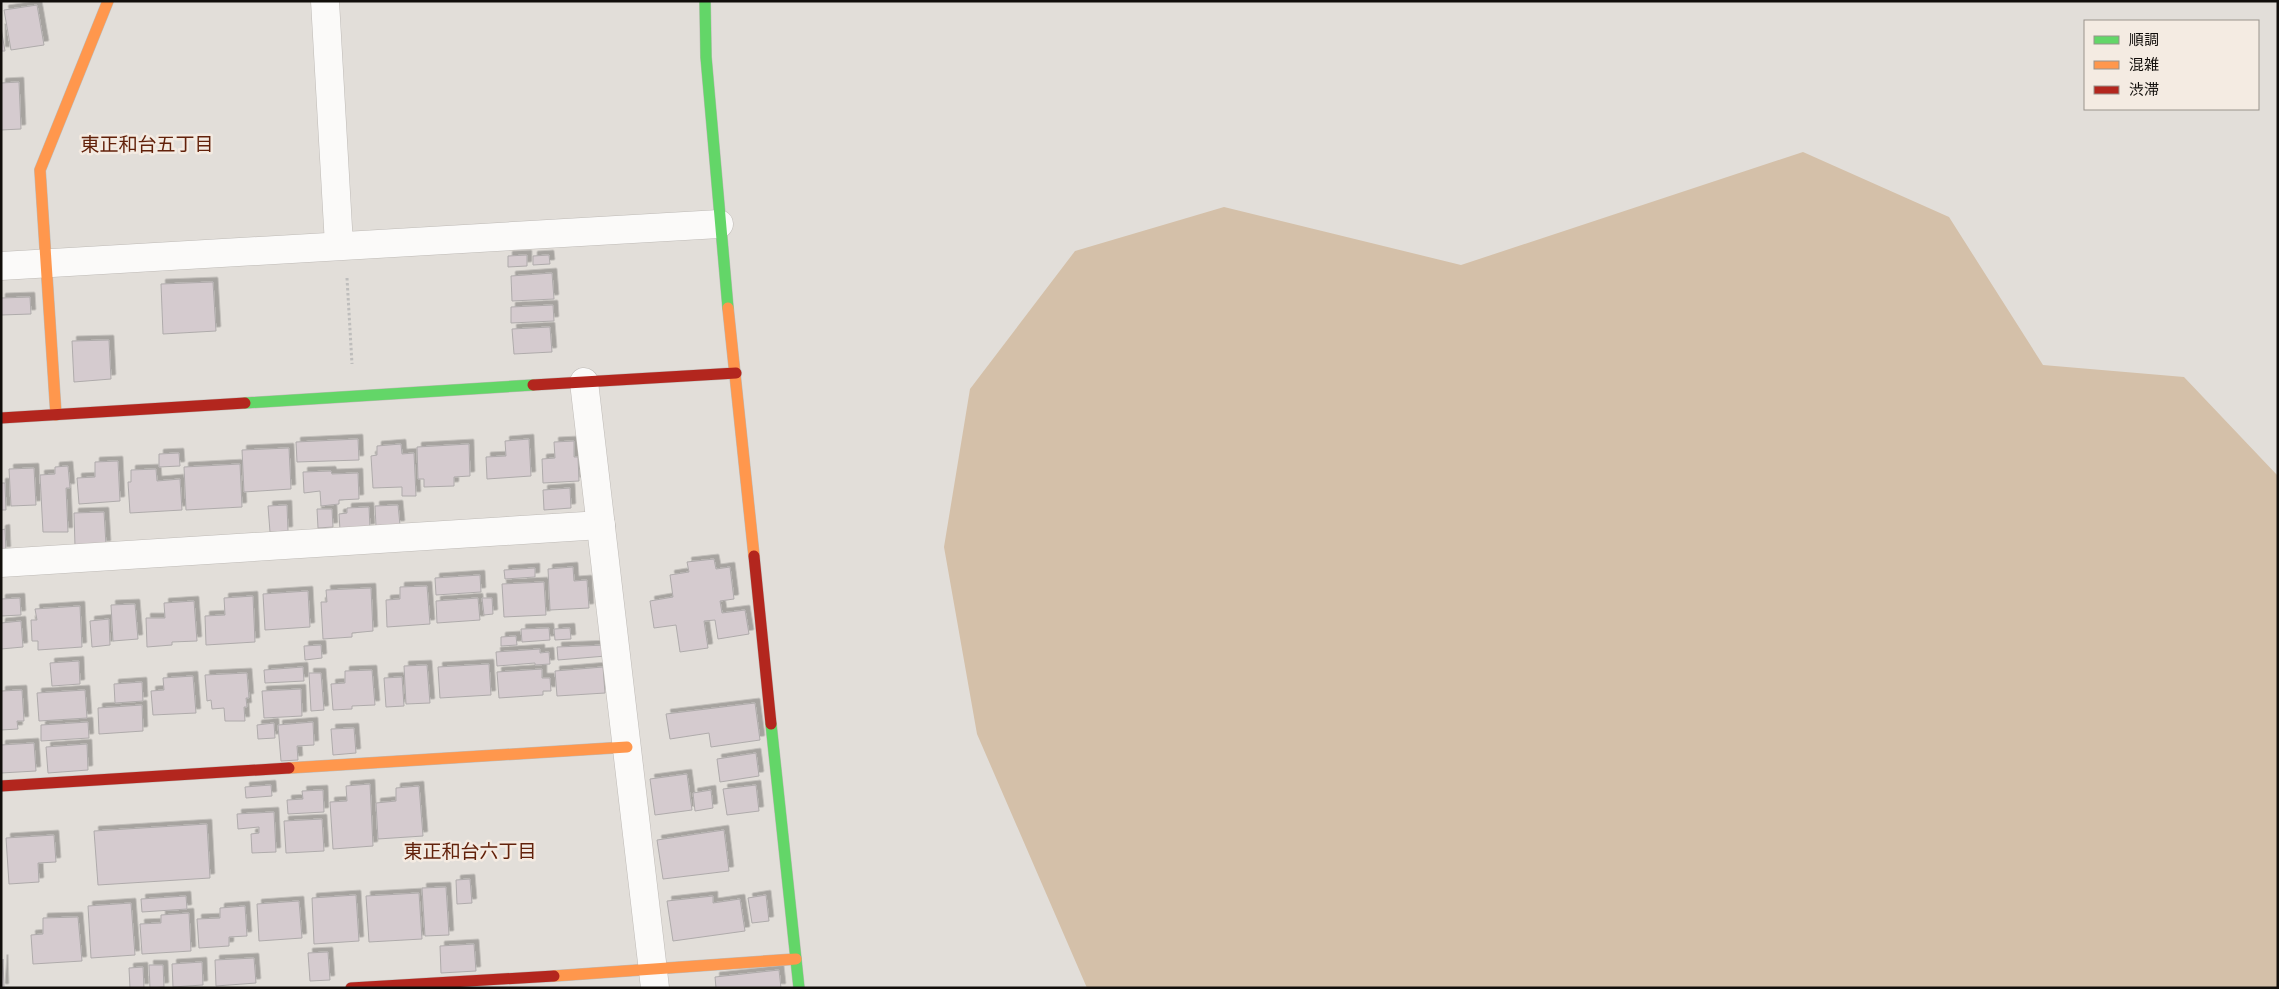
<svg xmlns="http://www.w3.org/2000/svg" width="2279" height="989" viewBox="0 0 2279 989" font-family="Bitter,'Noto Sans JP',serif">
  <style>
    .green { fill: #d4c0a9 }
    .building { fill: #d5cbcf; stroke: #afabab; filter: url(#shadow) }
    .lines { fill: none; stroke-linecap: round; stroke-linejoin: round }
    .street-casing { stroke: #bebab6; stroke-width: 29 }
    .fast-casing { stroke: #bebab6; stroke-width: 12 }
    .slow-casing { stroke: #bebab6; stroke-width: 12 }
    .jam-casing { stroke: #bebab6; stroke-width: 12 }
    .path { stroke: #bebdbc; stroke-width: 3; stroke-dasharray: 2.5 2.5; stroke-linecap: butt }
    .street { stroke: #fbfaf9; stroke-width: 28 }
    .fast { stroke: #63d668; stroke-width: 11 }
    .slow { stroke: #ff974d; stroke-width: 11 }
    .jam { stroke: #b3261e; stroke-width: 11 }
    .labels { text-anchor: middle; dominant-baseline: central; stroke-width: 5; stroke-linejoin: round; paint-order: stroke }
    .neighbourhood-label { font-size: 19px; fill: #62210a; stroke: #f4ebe2 }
  </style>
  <defs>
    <filter id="shadow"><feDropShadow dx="4.5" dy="-4.5" stdDeviation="0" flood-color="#0004"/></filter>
  </defs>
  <rect width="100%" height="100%" fill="#e2ded9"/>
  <!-- green -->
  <polygon class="green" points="1803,152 1949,217 2043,365 2184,377 2278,476 2278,988 1087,988 977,734 944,547 970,389 1075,251 1224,207 1461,265"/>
  <!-- building -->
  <g class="building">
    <polygon points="37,5 44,45 11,50 4,10"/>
    <polygon points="1,28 5,51 1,51"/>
    <polygon points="19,82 21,129 1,130 1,83"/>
    <polygon points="527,255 527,266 508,267 508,256"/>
    <polygon points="549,255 550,264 533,265 533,256"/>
    <polygon points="552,273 554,299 512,301 511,276"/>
    <polygon points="213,282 216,331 163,334 161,284"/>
    <polygon points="30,297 31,314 1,315 1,298"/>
    <polygon points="553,305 554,321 511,323 511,307"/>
    <polygon points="550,327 552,352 514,354 512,329"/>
    <polygon points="109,340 111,379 74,382 72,341"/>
    <polygon points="358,439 359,460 297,462 296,442"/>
    <polygon points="529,439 531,476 487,479 486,457 506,456 505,441"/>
    <polygon points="574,441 574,457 578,457 579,481 543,483 542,459 555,458 554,442"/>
    <polygon points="401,444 402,454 414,453 416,496 402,496 402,487 373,488 371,456 377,455 377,446"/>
    <polygon points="469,444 470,476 454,477 454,486 424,487 424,479 418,479 417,447"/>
    <polygon points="289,448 291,489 244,492 242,450"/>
    <polygon points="179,453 180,466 159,467 159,454"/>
    <polygon points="118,461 120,501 79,504 77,478 95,477 95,462"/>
    <polygon points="240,464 242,507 186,510 184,467"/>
    <polygon points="68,466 70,488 66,488 68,532 43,532 40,475 55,474 55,467"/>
    <polygon points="34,468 36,505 11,506 9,469"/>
    <polygon points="156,469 157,481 180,479 182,510 130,513 128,482 131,482 131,470"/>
    <polygon points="331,471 332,474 358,473 359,499 339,500 339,504 321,506 320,491 304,493 303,472"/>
    <polygon points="1,483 5,483 6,510 1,510"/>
    <polygon points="570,488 571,508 544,510 543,490"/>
    <polygon points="287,505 288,531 270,532 268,506"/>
    <polygon points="398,505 400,525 376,526 375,506"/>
    <polygon points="369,507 370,528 340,530 339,514 347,513 347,508"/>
    <polygon points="317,509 332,509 333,527 318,528"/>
    <polygon points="104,512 106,545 75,546 74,513"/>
    <polygon points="5,529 6,551 1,551 1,530"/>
    <polygon points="714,559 716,569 730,567 734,599 720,601 722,613 745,610 749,634 718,639 715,620 704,621 708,648 680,652 676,625 654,628 650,601 673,597 670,575 689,572 687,562"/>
    <polygon points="573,567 574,581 587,580 589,608 550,610 548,569"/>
    <polygon points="535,568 535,577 505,579 504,570"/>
    <polygon points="480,575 481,592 436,595 435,578"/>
    <polygon points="544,582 546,615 504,617 502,584"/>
    <polygon points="427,586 430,624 387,627 386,600 400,599 400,587"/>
    <polygon points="371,588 373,631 352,633 352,637 323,639 321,602 327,602 326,590"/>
    <polygon points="308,591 310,627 265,630 263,594"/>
    <polygon points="253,596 255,642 206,645 205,616 225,615 224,598"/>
    <polygon points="20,598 21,615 1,616 1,599"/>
    <polygon points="478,598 480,620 437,623 436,601"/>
    <polygon points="482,598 492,598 493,614 484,615"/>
    <polygon points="194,601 197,641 172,642 172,645 147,647 146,618 165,618 164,603"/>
    <polygon points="135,604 138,639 113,641 111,605"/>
    <polygon points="80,606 82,647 38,650 38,641 32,641 31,620 37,620 35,609"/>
    <polygon points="109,619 110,645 92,647 90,621"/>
    <polygon points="21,621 23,647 1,649 1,623"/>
    <polygon points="549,628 550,640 522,642 521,629"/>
    <polygon points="570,628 571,639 555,640 554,629"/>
    <polygon points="516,636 517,645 501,646 501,637"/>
    <polygon points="321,645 322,658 305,660 304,646"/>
    <polygon points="606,645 606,656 558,660 557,647"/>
    <polygon points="540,649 540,653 549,652 550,664 535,665 535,663 497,666 496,652"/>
    <polygon points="79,661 80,684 52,686 50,663"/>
    <polygon points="489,664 491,695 440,698 438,667"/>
    <polygon points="427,665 430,703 406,704 404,666"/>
    <polygon points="303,667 304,681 265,683 264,670"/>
    <polygon points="603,667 605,693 557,696 555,671"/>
    <polygon points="542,669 542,678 550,678 551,691 543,691 543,695 499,698 497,672"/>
    <polygon points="372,670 375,705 352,706 352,709 333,710 331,684 345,683 345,671"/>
    <polygon points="247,673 249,698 246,698 247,707 244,707 245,721 225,721 224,708 212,709 211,700 207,701 205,675"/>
    <polygon points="309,673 321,673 324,710 311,711"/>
    <polygon points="193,676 196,713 153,715 151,691 164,690 163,678"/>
    <polygon points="402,677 404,706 386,707 384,678"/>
    <polygon points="142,682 143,701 115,703 114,684"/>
    <polygon points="301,689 302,716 264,718 262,691"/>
    <polygon points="22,690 24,721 17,721 18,729 1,730 1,691"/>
    <polygon points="85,690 87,718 39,721 37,693"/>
    <polygon points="755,703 760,740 711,747 709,733 670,739 666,714"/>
    <polygon points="142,705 143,731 99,734 98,708"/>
    <polygon points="88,722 89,738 41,741 41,725"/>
    <polygon points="313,722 314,745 297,746 298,760 281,761 278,725"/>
    <polygon points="274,723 275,738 258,739 257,725"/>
    <polygon points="354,728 356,753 333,755 331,729"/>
    <polygon points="34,743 36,771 1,773 1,745"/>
    <polygon points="87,744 88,770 48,773 46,747"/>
    <polygon points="756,753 759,776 720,782 717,759"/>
    <polygon points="687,774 692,810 655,815 650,779"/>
    <polygon points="370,784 373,846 333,849 330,802 347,801 346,786"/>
    <polygon points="271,785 272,796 246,798 245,787"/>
    <polygon points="756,785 759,811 727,815 723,789"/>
    <polygon points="419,786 423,836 378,839 376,803 396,801 396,788"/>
    <polygon points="323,790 324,812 288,814 287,800 303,799 302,791"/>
    <polygon points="711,790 713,808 695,811 693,793"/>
    <polygon points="274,812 276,852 252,853 251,834 259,833 259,827 238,829 237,814"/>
    <polygon points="322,819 324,851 286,853 284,821"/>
    <polygon points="207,824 210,878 98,885 94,831"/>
    <polygon points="724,830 729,871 663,879 657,840"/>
    <polygon points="54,835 56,862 38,863 39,882 9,884 6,838"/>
    <polygon points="470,879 472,903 457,904 456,880"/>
    <polygon points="446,887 449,935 425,936 422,888"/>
    <polygon points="419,893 422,939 369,942 366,896"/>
    <polygon points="356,895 359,941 314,944 312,898"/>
    <polygon points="766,895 769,921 752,923 748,898"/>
    <polygon points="186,896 187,909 142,912 141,899"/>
    <polygon points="713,896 713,903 740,899 745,931 673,941 667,901"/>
    <polygon points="299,901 302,938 259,941 257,904"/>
    <polygon points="131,903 135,955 91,958 88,906"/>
    <polygon points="245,906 247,936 229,937 229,946 199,948 197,919 220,918 220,908"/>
    <polygon points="189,913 191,951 142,954 140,924 161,923 161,915"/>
    <polygon points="78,917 82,961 33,964 31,935 43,934 43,918"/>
    <polygon points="474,944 476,971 441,973 440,946"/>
    <polygon points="328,952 330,980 310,981 308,953"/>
    <polygon points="254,958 256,983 216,986 215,960"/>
    <polygon points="3,959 4,988 1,988"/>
    <polygon points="202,962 203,985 173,987 172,964"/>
    <polygon points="149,965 163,965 164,987 150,988"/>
    <polygon points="143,967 144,988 130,988 129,968"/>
    <polygon points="779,970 781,988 716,988 715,977"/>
  </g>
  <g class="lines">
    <!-- street casing -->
    <g class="street-casing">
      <g id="street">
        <polyline points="325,1 339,245"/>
        <polyline points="1,266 719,224"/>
        <polyline points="584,382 655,988"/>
        <polyline points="1,563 601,525"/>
      </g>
    </g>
    <!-- fast casing -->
    <g class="fast-casing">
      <g id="fast">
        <polyline points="705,1 706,57 728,308"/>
        <polyline points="245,403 533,385"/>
        <polyline points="771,724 799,988"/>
      </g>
    </g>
    <!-- slow casing -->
    <g class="slow-casing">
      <g id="slow">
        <polyline points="728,308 754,556"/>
        <polyline points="56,415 40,170 108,1"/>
        <polyline points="289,768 627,747"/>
        <polyline points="554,976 796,959"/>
      </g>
    </g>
    <!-- jam casing -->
    <g class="jam-casing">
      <g id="jam">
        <polyline points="533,385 736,373"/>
        <polyline points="1,418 245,403"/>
        <polyline points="754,556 771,724"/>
        <polyline points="1,786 289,768"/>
        <polyline points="351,988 554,976"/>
      </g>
    </g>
    <!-- path -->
    <polyline class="path" points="347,278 352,364"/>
    <!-- street -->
    <use href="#street" class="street"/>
    <!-- fast -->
    <use href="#fast" class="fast"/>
    <!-- slow -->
    <use href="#slow" class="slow"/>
    <!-- jam -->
    <use href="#jam" class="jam"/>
  </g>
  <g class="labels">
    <!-- neighbourhood labels -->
    <g class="neighbourhood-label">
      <text x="147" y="144">東正和台五丁目</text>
      <text x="470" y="851">東正和台六丁目</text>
    </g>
  </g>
  <!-- border -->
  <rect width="2279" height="989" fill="none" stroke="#110e0b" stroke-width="5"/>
  <!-- legend -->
  <rect x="2084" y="20" width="175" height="90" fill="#f4ebe2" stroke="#99938c"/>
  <rect x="2094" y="36" width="25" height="8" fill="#63d668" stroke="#99938c"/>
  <text x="2129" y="45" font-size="15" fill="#110e0b">順調</text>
  <rect x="2094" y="61" width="25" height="8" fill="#ff974d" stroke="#99938c"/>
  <text x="2129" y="70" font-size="15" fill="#110e0b">混雑</text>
  <rect x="2094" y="86" width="25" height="8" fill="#b3261e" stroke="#99938c"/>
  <text x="2129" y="95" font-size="15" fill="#110e0b">渋滞</text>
</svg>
